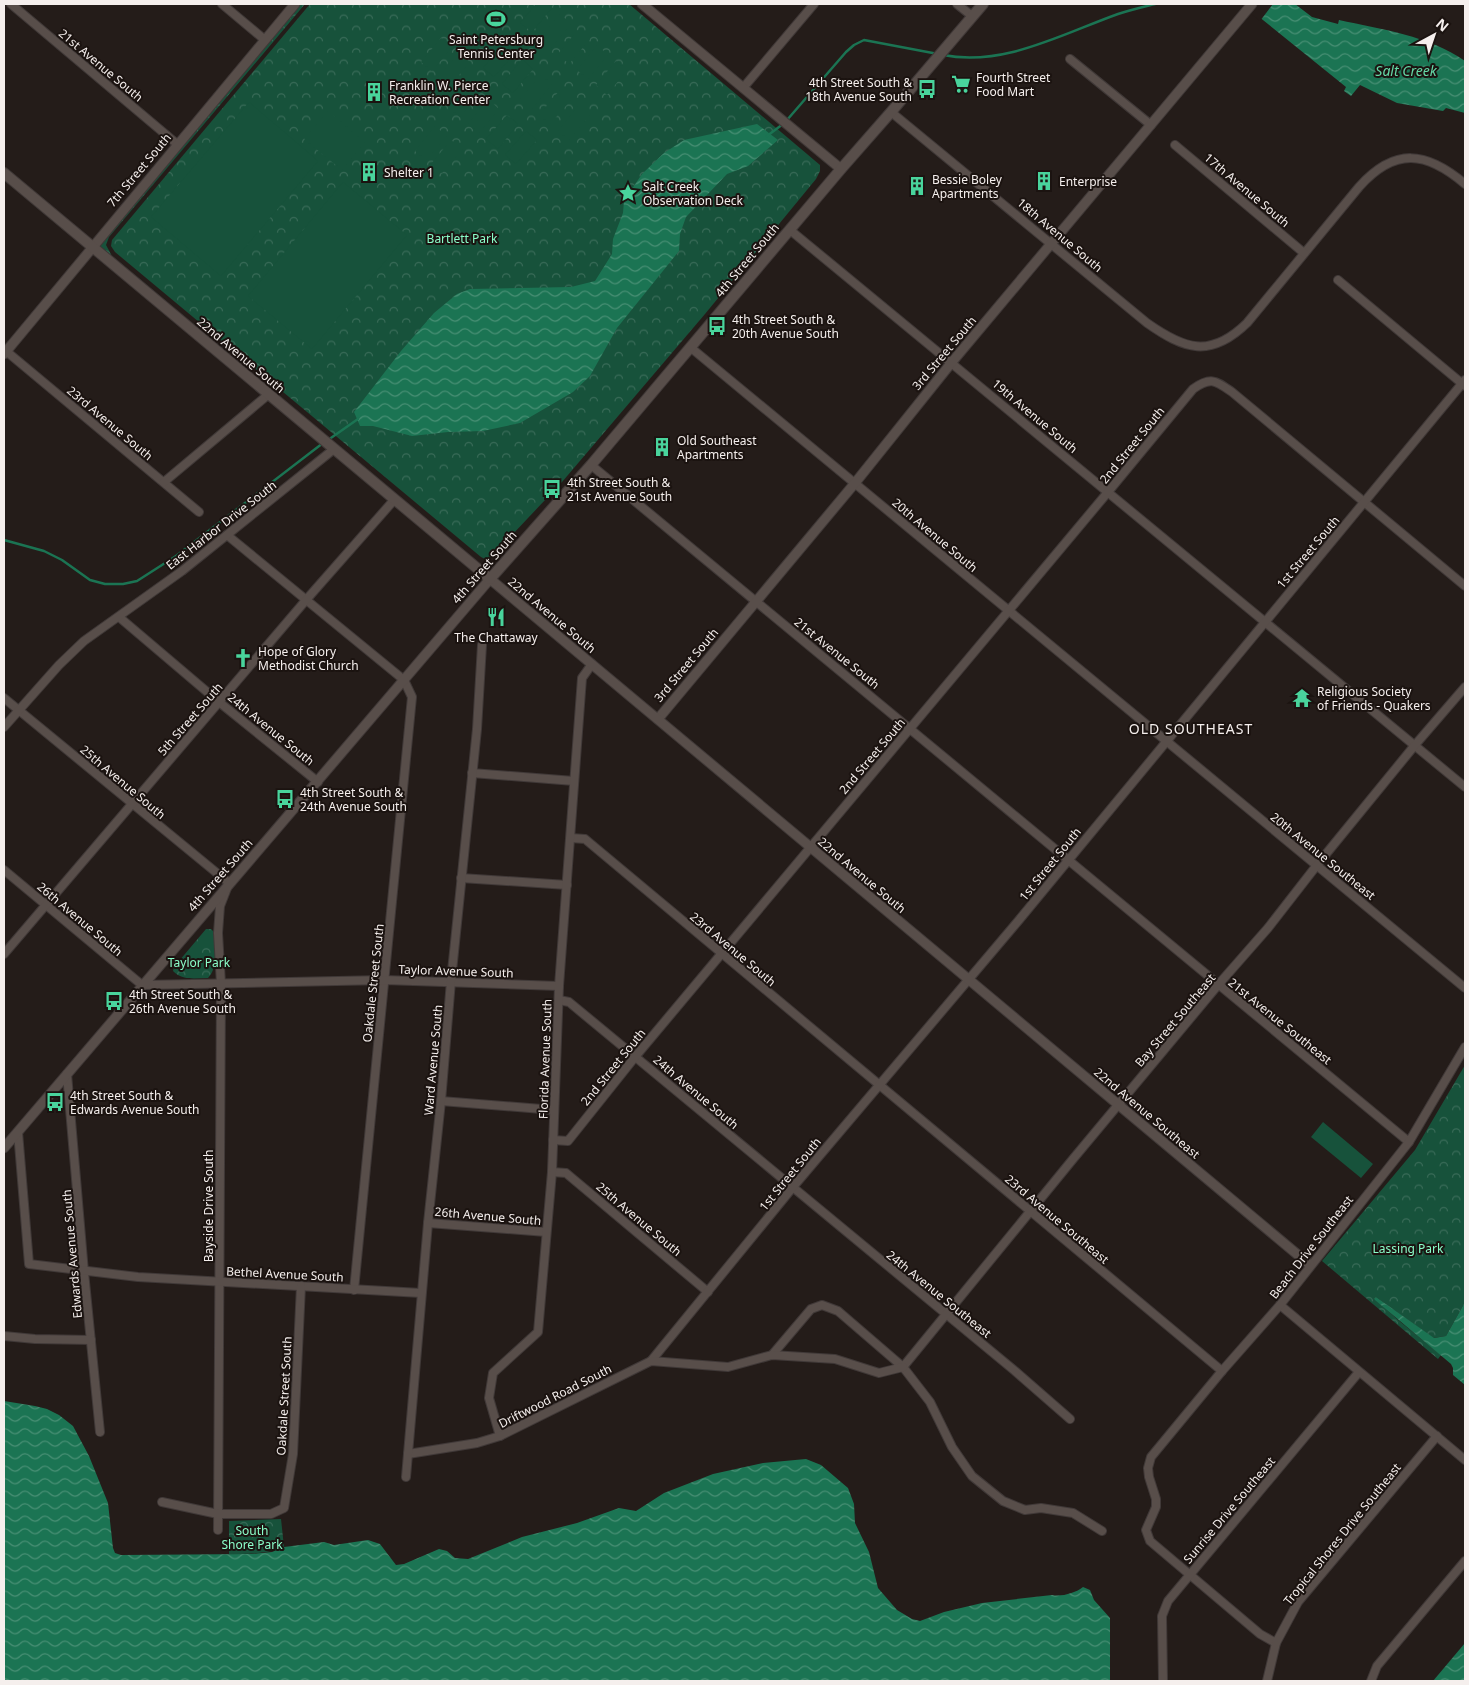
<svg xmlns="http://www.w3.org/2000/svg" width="1469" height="1685" viewBox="0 0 1469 1685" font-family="'Noto Sans',sans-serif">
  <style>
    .park { fill: url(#park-crowns) }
    .garden { fill: #17523b }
    .water { fill: url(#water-waves) }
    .pier { fill: #241c19 }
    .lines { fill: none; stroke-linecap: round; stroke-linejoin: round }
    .stream { stroke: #1b7453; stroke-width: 2.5 }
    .minor-casing { stroke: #403938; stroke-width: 10 }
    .tertiary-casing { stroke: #403938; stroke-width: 11 }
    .secondary-casing { stroke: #403938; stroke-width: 12 }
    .minor { stroke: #584e4a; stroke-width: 8 }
    .tertiary { stroke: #584e4a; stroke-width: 9 }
    .secondary { stroke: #584e4a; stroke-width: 10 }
    .labels { text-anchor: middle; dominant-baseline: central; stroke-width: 4; stroke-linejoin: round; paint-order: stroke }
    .poi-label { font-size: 12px; fill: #f5efed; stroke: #1b1310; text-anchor: start }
    .street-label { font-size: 12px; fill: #f5efed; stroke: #1b1310 }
    .park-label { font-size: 12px; fill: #8bfeca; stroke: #1b1310 }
    .water-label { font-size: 14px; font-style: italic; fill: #65d8a7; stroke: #1b1310 }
    .neighbourhood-label { font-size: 14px; letter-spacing: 1px; fill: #f5efed; stroke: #1b1310 }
  </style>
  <defs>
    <pattern id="park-crowns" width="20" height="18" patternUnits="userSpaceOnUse" patternTransform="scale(1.25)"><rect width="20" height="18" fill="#17523b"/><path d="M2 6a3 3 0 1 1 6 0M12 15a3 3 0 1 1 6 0" fill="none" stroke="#396b58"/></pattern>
    <pattern id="water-waves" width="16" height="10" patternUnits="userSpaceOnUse" patternTransform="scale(1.25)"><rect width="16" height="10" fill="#1b7453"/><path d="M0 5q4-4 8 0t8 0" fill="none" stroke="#488f74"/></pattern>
  </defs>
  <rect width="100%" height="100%" fill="#241c19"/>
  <!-- park -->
  <g class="park">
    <polygon points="301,4 305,4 109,237 106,245 112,256 270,388 99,245"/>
    <polygon points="310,4 629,4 820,165 820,171 816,179 705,314 562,482 494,554 487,560 481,557 115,252 111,246 112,240"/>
    <path d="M206,929H211L214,932C214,947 219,967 208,978C196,978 182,981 173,971L174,967Z"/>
    <polygon points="1465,1065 1465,1302 1446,1336 1433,1338 1376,1297 1374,1298 1398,1320 1441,1355 1438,1359 1322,1261 1415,1150"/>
    <path d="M281,1519L284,1547C266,1554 248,1554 229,1554V1521Z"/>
  </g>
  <!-- garden -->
  <g class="garden">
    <polygon points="536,4 547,4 552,8 532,32 520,23"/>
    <polygon points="560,14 571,24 551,48 539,39"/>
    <polygon points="578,30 590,39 569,64 558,54"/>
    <polygon points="441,38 452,47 432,71 421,62"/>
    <polygon points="503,44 515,53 494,77 483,68"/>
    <polygon points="597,45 608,55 588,79 577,70"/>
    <polygon points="459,53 470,62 450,86 438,77"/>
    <polygon points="522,59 533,69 513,93 502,84"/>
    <polygon points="616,61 627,70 607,95 596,85"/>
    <polygon points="541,75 552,84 532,109 520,99"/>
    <polygon points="469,84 480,93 460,117 449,108"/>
    <polygon points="560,90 571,100 550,124 539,115"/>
    <polygon points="488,99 499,109 479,133 468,124"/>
    <polygon points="249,102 318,161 221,276 151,217"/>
    <polygon points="578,106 590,115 569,140 558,131"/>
    <polygon points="328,111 365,142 342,170 304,139"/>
    <polygon points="507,115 518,124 498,149 486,139"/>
    <polygon points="435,126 447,136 426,160 415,151"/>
    <polygon points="526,131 537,140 516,164 505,155"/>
    <polygon points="451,140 463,149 442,173 431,164"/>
    <polygon points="343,182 407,235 312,349 248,296"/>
    <polygon points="1323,1122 1373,1164 1361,1178 1311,1137"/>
  </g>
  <!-- water -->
  <g class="water">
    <path d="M1252,4H1295L1312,17L1338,24L1339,20C1380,29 1430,36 1465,61V113L1446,108L1443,111L1397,103L1360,85L1351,96L1344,91L1346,87L1248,8Z"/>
    <polygon points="757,124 778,140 748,166 727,174 686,217 680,234 679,251 617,328 590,376 573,392 520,423 483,431 448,432 412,436 373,426 360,426 354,412 401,351 434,313 457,294 470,289 571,287 595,281 612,254 613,239 623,213 624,201 642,174 664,153 684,140"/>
    <polygon points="1376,1297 1434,1338 1446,1336 1465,1302 1465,1385 1453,1375 1453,1368 1451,1364 1375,1300 1374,1298"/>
    <path d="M4,1401L35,1406L47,1409L59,1415L73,1426L89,1456L108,1503L113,1548L115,1553L121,1555L251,1554L272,1552L284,1547L324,1542L334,1545L368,1540L380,1544L396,1565L404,1564L439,1549L447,1551L455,1558L468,1559L522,1537L577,1523L619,1508L636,1511L664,1493L713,1474L763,1463L806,1459L821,1465L848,1488L854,1504L855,1523L869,1552L878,1588L897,1610L912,1619L920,1621L944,1612L982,1603L1052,1595C1061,1597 1076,1593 1083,1587L1090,1590L1094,1600L1110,1618V1681H4Z"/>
    <polygon points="1465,1643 1465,1681 1433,1681"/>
  </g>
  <!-- pier -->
  <polygon class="pier" points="1248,4 1273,4 1260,21 1246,10"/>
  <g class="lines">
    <!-- stream -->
    <g class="stream">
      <path d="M943,55C1004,67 1062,34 1118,14C1130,10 1143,7 1155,4"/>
      <polyline points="787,120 846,52 854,45 864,40 938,54"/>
      <polyline points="767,136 783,124"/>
      <polyline points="328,440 358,419"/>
      <polyline points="4,540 44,551 62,560 90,580 105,584 123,584 137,581 176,556 323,443"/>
    </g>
    <!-- minor casing -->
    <g class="minor-casing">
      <g id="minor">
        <polyline points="11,4 177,144"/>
        <polyline points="222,4 265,40"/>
        <polyline points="957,4 972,16"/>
        <polyline points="1070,59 1151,125"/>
        <polyline points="743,88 814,4"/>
        <path d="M891,112L1147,323C1184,349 1210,359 1247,323L1359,187C1395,147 1426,151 1465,184"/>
        <polyline points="1175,145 1304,253"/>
        <polyline points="790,230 1465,787"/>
        <polyline points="1338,280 1465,386"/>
        <polyline points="690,347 1465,988"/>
        <polyline points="6,351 199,512"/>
        <polyline points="591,465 1409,1142"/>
        <polyline points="164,482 269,394"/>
        <polyline points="227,535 404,680 412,697 354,1290"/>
        <polyline points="119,617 219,702 318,782"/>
        <polyline points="4,698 229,883 220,906 218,933 221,984 218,1530"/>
        <polyline points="4,727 59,665 84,641 182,571 334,449"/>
        <polyline points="472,773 574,781"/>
        <polyline points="571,838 585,839 1222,1371"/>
        <polyline points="4,870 142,985 384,980 559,986"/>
        <polyline points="461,878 567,885"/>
        <polyline points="4,954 306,600 394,500"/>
        <polyline points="559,1000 569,1002 1015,1371 1070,1419"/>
        <polyline points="67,1074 84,1272 100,1432"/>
        <polyline points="441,1101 554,1110"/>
        <polyline points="18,1132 29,1264 138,1277 421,1293"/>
        <path d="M553,1140L568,1141L635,1057L1108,492L1193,389C1211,376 1216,381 1232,392L1465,586"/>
        <polyline points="552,1172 566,1173 708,1292"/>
        <polyline points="428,1223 546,1232"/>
        <polyline points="1280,1305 1465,1460"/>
        <polyline points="4,1336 35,1339 91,1340"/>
        <polyline points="772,1355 811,1309 822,1305 838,1311 903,1367 930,1402 952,1447 972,1476 1003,1501 1025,1510 1041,1508 1073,1513 1102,1531"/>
        <polyline points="651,1361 793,1187 1019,920 1465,380"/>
        <polyline points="903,1367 1073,1159 1218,985 1268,928 1317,865 1415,745 1465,687"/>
        <polyline points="500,1436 489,1398 493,1373 538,1332 552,1172 559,986 582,678 592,664"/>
        <polyline points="408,1454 477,1443 500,1436 651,1361 728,1367 772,1355 835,1359 879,1373 903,1367"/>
        <polyline points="406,1477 428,1223 441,1101 451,981 477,729 482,645"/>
        <polyline points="162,1502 218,1514 271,1514 284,1508 293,1454 301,1286"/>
        <polyline points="1276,1643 1260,1634 1150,1541 1146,1530 1156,1507 1156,1499 1149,1477 1148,1468 1151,1457 1222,1371 1280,1305 1409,1142 1465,1047"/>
        <polyline points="1163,1681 1162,1616 1168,1601 1359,1372"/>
        <polyline points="1267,1681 1276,1643 1298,1602 1437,1436"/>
        <polyline points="1371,1681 1377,1666 1465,1561"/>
      </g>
    </g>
    <!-- tertiary casing -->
    <g class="tertiary-casing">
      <g id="tertiary">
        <polyline points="642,4 841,169"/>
        <polyline points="4,354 295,4"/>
        <polyline points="658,719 855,483 952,362 1252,4"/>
        <polyline points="4,1148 490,579 1310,1265"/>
      </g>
    </g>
    <!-- secondary casing -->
    <g class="secondary-casing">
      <polyline id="secondary" points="4,173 490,579 591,465 841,169 891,112 983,4"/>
    </g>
    <!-- minor -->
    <use href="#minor" class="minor"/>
    <!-- tertiary -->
    <use href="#tertiary" class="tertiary"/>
    <!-- secondary -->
    <use href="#secondary" class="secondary"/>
  </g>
  <!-- icons -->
  <defs>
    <g id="stadium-bare" transform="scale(1.5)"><path d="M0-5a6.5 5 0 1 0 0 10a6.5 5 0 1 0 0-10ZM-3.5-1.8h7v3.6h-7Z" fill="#49d49c" stroke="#1b1310" stroke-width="2.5" paint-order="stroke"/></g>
    <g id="supermarket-bare" transform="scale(1.5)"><path d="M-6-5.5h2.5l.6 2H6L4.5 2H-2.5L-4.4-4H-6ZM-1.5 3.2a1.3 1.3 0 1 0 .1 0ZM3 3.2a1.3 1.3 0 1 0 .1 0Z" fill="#49d49c" stroke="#1b1310" stroke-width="2.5" paint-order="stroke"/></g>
    <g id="bus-bare" transform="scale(1.5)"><path d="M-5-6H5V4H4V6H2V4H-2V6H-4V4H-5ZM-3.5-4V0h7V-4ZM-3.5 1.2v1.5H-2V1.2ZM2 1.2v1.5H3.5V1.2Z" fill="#49d49c" stroke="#1b1310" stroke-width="2.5" paint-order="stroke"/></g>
    <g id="building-bare" transform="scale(1.5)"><path d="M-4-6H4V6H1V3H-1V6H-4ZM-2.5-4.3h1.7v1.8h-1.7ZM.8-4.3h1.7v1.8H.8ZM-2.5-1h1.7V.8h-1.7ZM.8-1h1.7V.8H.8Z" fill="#49d49c" stroke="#1b1310" stroke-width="2.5" paint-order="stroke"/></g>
    <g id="sight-bare" transform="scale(1.5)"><path d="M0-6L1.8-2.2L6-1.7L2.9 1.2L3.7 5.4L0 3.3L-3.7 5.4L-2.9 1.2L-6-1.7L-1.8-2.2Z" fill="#49d49c" stroke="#1b1310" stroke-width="2.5" paint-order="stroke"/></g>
    <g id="restaurant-bare" transform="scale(1.5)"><path d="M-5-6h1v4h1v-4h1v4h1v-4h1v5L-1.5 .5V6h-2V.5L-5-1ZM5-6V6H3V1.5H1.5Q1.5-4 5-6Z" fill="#49d49c" stroke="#1b1310" stroke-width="2.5" paint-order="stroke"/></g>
    <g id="church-bare" transform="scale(1.5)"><path d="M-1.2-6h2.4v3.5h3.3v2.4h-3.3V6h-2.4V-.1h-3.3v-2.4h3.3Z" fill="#49d49c" stroke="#1b1310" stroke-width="2.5" paint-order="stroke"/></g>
    <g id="temple-bare" transform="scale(1.5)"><path d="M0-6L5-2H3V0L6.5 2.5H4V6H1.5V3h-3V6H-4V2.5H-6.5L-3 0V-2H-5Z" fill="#49d49c" stroke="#1b1310" stroke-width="2.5" paint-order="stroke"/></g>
  </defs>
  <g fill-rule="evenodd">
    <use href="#stadium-bare" x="496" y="19"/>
    <use href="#supermarket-bare" x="961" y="84"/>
    <use href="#bus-bare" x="927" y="89"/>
    <use href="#building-bare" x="374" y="92"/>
    <use href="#building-bare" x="369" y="172"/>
    <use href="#building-bare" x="1044" y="181"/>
    <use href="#building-bare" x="917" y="186"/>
    <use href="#sight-bare" x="628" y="193"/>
    <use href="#bus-bare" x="717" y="326"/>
    <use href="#building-bare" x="662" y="447"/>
    <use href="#bus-bare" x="552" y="489"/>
    <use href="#restaurant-bare" x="496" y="617"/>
    <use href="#church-bare" x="243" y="658"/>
    <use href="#temple-bare" x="1302" y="698"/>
    <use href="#bus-bare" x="285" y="799"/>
    <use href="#bus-bare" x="114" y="1001"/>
    <use href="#bus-bare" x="55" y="1102"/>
  </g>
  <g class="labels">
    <!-- poi labels -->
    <g class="poi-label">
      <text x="496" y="39" text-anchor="middle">Saint Petersburg<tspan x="496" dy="14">Tennis Center</tspan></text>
      <text x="976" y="77">Fourth Street<tspan x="976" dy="14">Food Mart</tspan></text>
      <text x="912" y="82" text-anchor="end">4th Street South &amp;<tspan x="912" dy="14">18th Avenue South</tspan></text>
      <text x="389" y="85">Franklin W. Pierce<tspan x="389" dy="14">Recreation Center</tspan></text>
      <text x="384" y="172">Shelter 1</text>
      <text x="932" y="179">Bessie Boley<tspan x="932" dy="14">Apartments</tspan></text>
      <text x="1059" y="181">Enterprise</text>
      <text x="643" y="186">Salt Creek<tspan x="643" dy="14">Observation Deck</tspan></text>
      <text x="732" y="319">4th Street South &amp;<tspan x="732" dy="14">20th Avenue South</tspan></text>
      <text x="677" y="440">Old Southeast<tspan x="677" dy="14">Apartments</tspan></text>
      <text x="567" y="482">4th Street South &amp;<tspan x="567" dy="14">21st Avenue South</tspan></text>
      <text x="496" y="637" text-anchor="middle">The Chattaway</text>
      <text x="258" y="651">Hope of Glory<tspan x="258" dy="14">Methodist Church</tspan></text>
      <text x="1317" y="691">Religious Society<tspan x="1317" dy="14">of Friends - Quakers</tspan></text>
      <text x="300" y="792">4th Street South &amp;<tspan x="300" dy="14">24th Avenue South</tspan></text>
      <text x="129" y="994">4th Street South &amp;<tspan x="129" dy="14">26th Avenue South</tspan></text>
      <text x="70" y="1095">4th Street South &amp;<tspan x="70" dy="14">Edwards Avenue South</tspan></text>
    </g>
    <!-- street labels -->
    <g class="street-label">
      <text transform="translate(101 65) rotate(40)">21st Avenue South</text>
      <text transform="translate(139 170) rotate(-50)">7th Street South</text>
      <text transform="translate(1247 190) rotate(40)">17th Avenue South</text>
      <text transform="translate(1060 235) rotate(40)">18th Avenue South</text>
      <text transform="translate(747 260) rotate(-50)">4th Street South</text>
      <text transform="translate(944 353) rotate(-50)">3rd Street South</text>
      <text transform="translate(241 355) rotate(40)">22nd Avenue South</text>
      <text transform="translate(1035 416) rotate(40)">19th Avenue South</text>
      <text transform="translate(110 423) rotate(40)">23rd Avenue South</text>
      <text transform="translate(1132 445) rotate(-51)">2nd Street South</text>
      <text transform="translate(221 525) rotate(-38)">East Harbor Drive South</text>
      <text transform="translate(935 535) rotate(40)">20th Avenue South</text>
      <text transform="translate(1308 552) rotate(-50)">1st Street South</text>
      <text transform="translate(484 567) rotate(-49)">4th Street South</text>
      <text transform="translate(552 615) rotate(40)">22nd Avenue South</text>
      <text transform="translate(837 653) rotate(39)">21st Avenue South</text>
      <text transform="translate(686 665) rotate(-50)">3rd Street South</text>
      <text transform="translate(190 719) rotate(-49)">5th Street South</text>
      <text transform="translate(271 729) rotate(39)">24th Avenue South</text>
      <text transform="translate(872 756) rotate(-50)">2nd Street South</text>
      <text transform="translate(123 782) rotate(40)">25th Avenue South</text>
      <text transform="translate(1323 856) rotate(39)">20th Avenue Southeast</text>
      <text transform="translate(1050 864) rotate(-51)">1st Street South</text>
      <text transform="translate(220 875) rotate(-49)">4th Street South</text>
      <text transform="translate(862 875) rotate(40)">22nd Avenue South</text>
      <text transform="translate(80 919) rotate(40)">26th Avenue South</text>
      <text transform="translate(733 949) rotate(40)">23rd Avenue South</text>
      <text transform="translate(456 971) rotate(2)">Taylor Avenue South</text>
      <text transform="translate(373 983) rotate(-84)">Oakdale Street South</text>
      <text transform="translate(1175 1020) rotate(-50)">Bay Street Southeast</text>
      <text transform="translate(1280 1021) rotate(39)">21st Avenue Southeast</text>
      <text transform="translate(545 1059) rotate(-88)">Florida Avenue South</text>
      <text transform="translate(433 1060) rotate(-85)">Ward Avenue South</text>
      <text transform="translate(613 1067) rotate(-51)">2nd Street South</text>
      <text transform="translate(696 1092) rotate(40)">24th Avenue South</text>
      <text transform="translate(1147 1113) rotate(40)">22nd Avenue Southeast</text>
      <text transform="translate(790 1174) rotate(-51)">1st Street South</text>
      <text transform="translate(208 1206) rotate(-90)">Bayside Drive South</text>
      <text transform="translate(488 1216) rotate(5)">26th Avenue South</text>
      <text transform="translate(639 1219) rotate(40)">25th Avenue South</text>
      <text transform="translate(1057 1219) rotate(40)">23rd Avenue Southeast</text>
      <text transform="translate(1311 1247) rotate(-52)">Beach Drive Southeast</text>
      <text transform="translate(72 1254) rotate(-95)">Edwards Avenue South</text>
      <text transform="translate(285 1274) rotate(3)">Bethel Avenue South</text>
      <text transform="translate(939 1294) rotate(39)">24th Avenue Southeast</text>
      <text transform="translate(284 1396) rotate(-87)">Oakdale Street South</text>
      <text transform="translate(555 1396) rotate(-27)">Driftwood Road South</text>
      <text transform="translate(1229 1510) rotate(-50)">Sunrise Drive Southeast</text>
      <text transform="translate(1342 1534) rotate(-51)">Tropical Shores Drive Southeast</text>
    </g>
    <!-- park labels -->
    <g class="park-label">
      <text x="462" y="238">Bartlett Park</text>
      <text x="199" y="962">Taylor Park</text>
      <text x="1408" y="1248">Lassing Park</text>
      <text x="252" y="1530">South<tspan x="252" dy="14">Shore Park</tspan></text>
    </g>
    <!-- water labels -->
    <g class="water-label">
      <text x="1406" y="70">Salt Creek</text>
    </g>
    <!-- neighbourhood labels -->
    <g class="neighbourhood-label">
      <text x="1191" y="728">OLD SOUTHEAST</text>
    </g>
  </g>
  <!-- border -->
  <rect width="1469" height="1685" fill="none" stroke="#f5efed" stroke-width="10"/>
  <!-- north arrow -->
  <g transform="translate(1434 35) rotate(40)" stroke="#1b1310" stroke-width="4" paint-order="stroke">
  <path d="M0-4L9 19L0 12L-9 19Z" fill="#f5efed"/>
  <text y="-8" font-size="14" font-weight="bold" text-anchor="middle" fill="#f5efed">N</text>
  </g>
</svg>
